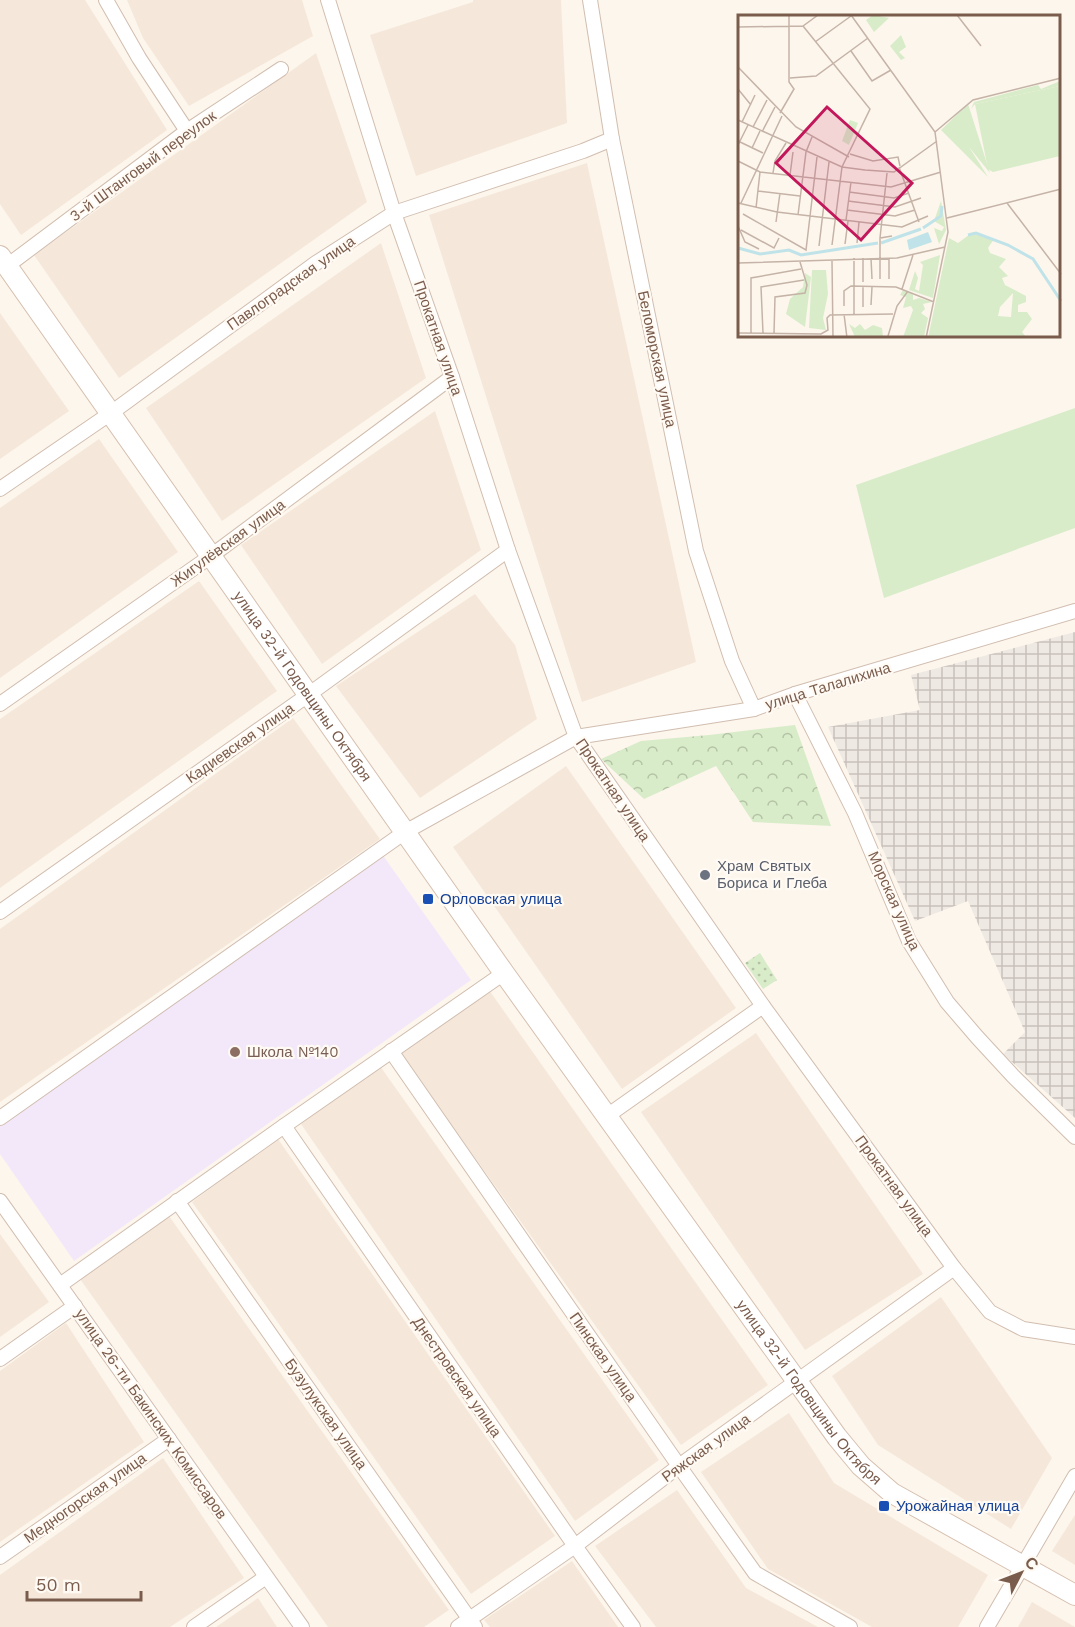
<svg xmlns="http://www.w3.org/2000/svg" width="1075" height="1627" viewBox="0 0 1075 1627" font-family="'Work Sans',sans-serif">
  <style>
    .residential { fill: #f5e8da }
    .industrial { fill: url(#industrial-grid) }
    .education { fill: #f3e8fa }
    .grass { fill: url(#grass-dots) }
    .forest { fill: url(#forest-crowns) }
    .garden { fill: #d8ecc9 }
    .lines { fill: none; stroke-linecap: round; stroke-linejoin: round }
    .street-casing { stroke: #d1beb0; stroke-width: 16 }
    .secondary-casing { stroke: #d6c0b0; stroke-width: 22 }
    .street { stroke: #fff; stroke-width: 14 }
    .secondary { stroke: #fff; stroke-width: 20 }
    .worship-dot { fill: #6b7280; stroke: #fffaf3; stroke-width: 2 }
    .transit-dot { fill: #1a4fb4; stroke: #fffaf3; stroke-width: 2 }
    .education-dot { fill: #8d6e63; stroke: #fffaf3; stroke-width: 2 }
    .labels { text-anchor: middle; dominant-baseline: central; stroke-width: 4.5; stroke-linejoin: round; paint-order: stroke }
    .street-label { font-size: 15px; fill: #7a5c4d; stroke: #fffaf3 }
    .worship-label { font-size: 15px; fill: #5b616d; stroke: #fffaf3; text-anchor: start }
    .transit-label { font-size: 15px; fill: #164399; stroke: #fffaf3; text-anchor: start }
    .education-label { font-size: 15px; fill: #785e54; stroke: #fffaf3; text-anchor: start }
    .inset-river { fill: none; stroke: #bfe3e8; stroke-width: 3 }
    .inset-road { fill: none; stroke: #c5b3a7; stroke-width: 1.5 }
    .view { fill: #c2185b; fill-opacity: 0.15; stroke: #c2185b; stroke-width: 3 }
    .inset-edge { fill: none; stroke: #7a5c4d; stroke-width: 3 }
  </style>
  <defs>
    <pattern id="industrial-grid" width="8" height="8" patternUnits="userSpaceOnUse" patternTransform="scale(1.5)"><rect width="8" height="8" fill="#efe9e4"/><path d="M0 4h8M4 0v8" fill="none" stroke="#c7c0bb"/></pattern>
    <pattern id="grass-dots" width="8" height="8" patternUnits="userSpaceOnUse" patternTransform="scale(1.5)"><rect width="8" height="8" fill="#d8ecc9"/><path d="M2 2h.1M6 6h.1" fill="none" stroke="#b4c2a5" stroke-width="1.8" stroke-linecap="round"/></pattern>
    <pattern id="forest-crowns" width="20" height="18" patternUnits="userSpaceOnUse" patternTransform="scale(1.5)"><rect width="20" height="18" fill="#d8ecc9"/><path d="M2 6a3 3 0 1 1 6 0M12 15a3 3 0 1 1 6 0" fill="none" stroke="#b4c2a5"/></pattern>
  </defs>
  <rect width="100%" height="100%" fill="#fdf6ec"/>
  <!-- residential -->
  <g class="residential">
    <polygon points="0,0 85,0 167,130 21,235 0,204"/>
    <polygon points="127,0 302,0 313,36 189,106 143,38"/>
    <polygon points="473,0 561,0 567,123 416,176 370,35 473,2"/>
    <polygon points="316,53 367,202 119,378 34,255"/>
    <polygon points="587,163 696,662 582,702 429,215"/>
    <polygon points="381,243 426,378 222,521 146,408"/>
    <polygon points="0,313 69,411 0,459"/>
    <polygon points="435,411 481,550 322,664 241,545"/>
    <polygon points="99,439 178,552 0,678 0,508"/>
    <polygon points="199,581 277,691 0,888 0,719"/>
    <polygon points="475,594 515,645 537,719 420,798 336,686"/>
    <polygon points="293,718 380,839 0,1102 0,929"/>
    <polygon points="566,766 736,1008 622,1089 453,847"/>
    <polygon points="489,990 768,1385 681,1445 399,1052"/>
    <polygon points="756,1033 923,1274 805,1350 641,1112"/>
    <polygon points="380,1066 659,1460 575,1521 301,1124"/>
    <polygon points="278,1139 555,1536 471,1594 192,1202"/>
    <polygon points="169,1216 449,1610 424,1627 328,1627 80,1279"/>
    <polygon points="0,1234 49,1302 0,1337"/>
    <polygon points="941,1297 1052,1458 1011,1529 878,1445 832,1376"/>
    <polygon points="66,1323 144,1442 0,1542 0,1371"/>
    <polygon points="789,1413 834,1483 988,1575 958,1627 872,1627 768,1569 701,1472"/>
    <polygon points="163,1458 244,1578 170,1627 0,1627 0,1575"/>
    <polygon points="677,1490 746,1588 818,1627 656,1627 595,1546"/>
    <polygon points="1075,1515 1075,1565 1052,1551"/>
    <polygon points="572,1561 618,1627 490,1627 484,1620"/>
    <polygon points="258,1598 277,1627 216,1627"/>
    <polygon points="1032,1602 1075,1627 1018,1627"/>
  </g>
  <!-- industrial -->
  <polygon class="industrial" points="1075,632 1075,1118 1003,1054 1025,1032 968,901 915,921 828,727 920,710 911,675"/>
  <!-- education -->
  <polygon class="education" points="382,854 471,980 74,1261 0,1154 0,1125"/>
  <!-- grass -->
  <polygon class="grass" points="760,953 777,980 763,989 745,963"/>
  <!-- forest -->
  <polygon class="forest" points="795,725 831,826 753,822 716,766 644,799 601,759 641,741 709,735"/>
  <!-- garden -->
  <polygon class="garden" points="1075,408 1075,528 884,598 856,485"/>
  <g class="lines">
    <!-- street casing -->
    <g class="street-casing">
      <g id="street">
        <polyline points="106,0 139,58 187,131"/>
        <polyline points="328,0 394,213 452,377 508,550 576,737 763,1006 954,1268 990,1312 1023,1329 1075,1337"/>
        <polyline points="590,0 612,139 696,551 732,661 754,709"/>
        <polyline points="7,266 187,131 281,69"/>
        <polyline points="0,489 111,413 316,263 394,213 583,151 612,139"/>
        <polyline points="795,694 855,813 909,941 947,1002 977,1037 1013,1076 1075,1137"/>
        <polyline points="0,704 211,556 452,377"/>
        <polyline points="0,912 308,695 508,550"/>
        <polyline points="391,1051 679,1466 755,1573 850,1627"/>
        <polyline points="607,1116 763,1006"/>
        <polyline points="0,1118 405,832 576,737 754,709 795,694 1075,611"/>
        <polyline points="284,1126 575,1546 633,1627"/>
        <polyline points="0,1201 302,1627"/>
        <polyline points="177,1201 475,1627"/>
        <polyline points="60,1285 284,1126 504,973"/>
        <polyline points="0,1359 75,1306"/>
        <polyline points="0,1557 169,1439"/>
        <polyline points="194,1627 266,1577"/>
        <polyline points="458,1627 575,1546 679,1466 954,1268"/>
        <polyline points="987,1627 1075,1476"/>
      </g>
    </g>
    <!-- secondary casing -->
    <g class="secondary-casing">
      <g id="secondary">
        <path id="s1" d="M0,256L504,973L837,1437L861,1466L892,1493L1075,1595"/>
      </g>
    </g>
    <!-- street -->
    <use href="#street" class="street"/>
    <!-- secondary -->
    <use href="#secondary" class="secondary"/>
  </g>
  <!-- markers -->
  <circle class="worship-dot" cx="705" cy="875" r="6"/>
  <g class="transit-dot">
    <rect x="422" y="893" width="12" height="12" rx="3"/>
    <rect x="878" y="1500" width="12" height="12" rx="3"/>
  </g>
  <circle class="education-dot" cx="235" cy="1052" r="6"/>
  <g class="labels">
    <!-- street labels -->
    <g class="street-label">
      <text transform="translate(143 166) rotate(-36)">3-й Штанговый переулок</text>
      <text transform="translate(291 283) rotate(-35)">Павлоградская улица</text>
      <text transform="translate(438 338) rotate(71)">Прокатная улица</text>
      <text transform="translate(657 359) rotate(78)">Беломорская улица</text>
      <text transform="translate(228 543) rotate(-36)">Жигулёвская улица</text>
      <text transform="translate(828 686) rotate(-17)">улица Талалихина</text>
      <text stroke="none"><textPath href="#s1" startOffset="526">улица 32-й Годовщины Октября</textPath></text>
      <text transform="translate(240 743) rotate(-35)">Кадиевская улица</text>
      <text transform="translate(613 790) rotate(56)">Прокатная улица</text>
      <text transform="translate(894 901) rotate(66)">Морская улица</text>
      <text transform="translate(894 1186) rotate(54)">Прокатная улица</text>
      <text transform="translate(603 1357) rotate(55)">Пинская улица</text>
      <text transform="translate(457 1377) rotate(55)">Днестровская улица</text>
      <text stroke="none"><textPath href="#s1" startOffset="1395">улица 32-й Годовщины Октября</textPath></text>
      <text transform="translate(151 1414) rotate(55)">улица 26-ти Бакинских Комиссаров</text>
      <text transform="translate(326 1414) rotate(55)">Бузулукская улица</text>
      <text transform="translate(706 1448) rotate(-36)">Ряжская улица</text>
      <text transform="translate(85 1498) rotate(-35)">Медногорская улица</text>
    </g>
    <!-- worship labels -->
    <g class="worship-label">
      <text x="717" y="866">Храм Святых<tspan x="717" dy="17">Бориса и Глеба</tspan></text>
    </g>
    <!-- transit labels -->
    <g class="transit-label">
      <text x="440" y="899">Орловская улица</text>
      <text x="896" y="1506">Урожайная улица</text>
    </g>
    <!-- education labels -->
    <g class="education-label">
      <text x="247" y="1052">Школа №140</text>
    </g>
  </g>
  <!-- overview -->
  <g transform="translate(738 15)">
    <rect width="322" height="322" fill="#fdf6ec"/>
    <path d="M135,0L151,3L136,17L128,5ZM230,89L252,158L231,132L250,162L203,115Z" fill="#d8ecc9"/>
    <path d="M163,20L168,32L161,37L167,43L163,45L152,31ZM322,66V71L237,89L233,94L236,87L300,70L303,74ZM203,186L208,215L201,229L196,213L204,216L206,212L196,206ZM235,217L256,224L250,233L252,238L268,244L261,252L270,261L264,263L267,270L288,281V287L280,290V297H289L294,304L284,317L288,322L190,323L211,223L220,228ZM275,278L273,302L260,301L262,292ZM202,240L195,283L171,275L177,256L180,263L177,274L181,276L185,250L182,247ZM74,255H88L90,279L85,303L88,315L71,313ZM67,258L73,262L67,312L48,299L52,284L65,272ZM165,275L175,279V285L181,283L194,287L185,289L187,294L183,298L190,303L186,322H165L175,295L173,291L165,293L168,282L162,280ZM111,309L117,313L122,309L127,315L135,310L144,313L145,322H117Z" fill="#d8ecc9" fill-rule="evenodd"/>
    <path d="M322,71V141L255,157L250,154L237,89ZM112,105L120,108L111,130L104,126Z" fill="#d8ecc9"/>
    <path d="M190,217L194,227L171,235L169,225Z" fill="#bfe3e8"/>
    <path class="inset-river" d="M185,213L203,201L204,191M230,220L238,218L270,230L295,244L323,286M143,228L183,214M0,233L22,239L51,235L63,240L140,228"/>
    <path class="inset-road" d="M113,0L197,117L210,217L188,323M219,0L243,31M65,11L132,94L104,152L94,230M0,12L65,11L80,0M77,27L113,1M113,36L134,66L153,55M0,52L58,112L111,142M52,63L78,61L130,23M0,74L13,90M42,98L56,74L51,67V0M0,105L104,152L127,155L156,157L199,126M4,107L17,80M15,112L29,85M24,117L37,92M197,117L235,85L323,63M0,126L25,138M0,130L10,110M14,133L22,116M112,139L135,146L160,142L162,151M0,146L22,157L153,172L203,157M161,152L181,207M35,158L37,146L48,128M149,158L142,223L154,221M52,160L55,137M20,176L62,181M111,177L156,183L171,178M110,186L157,192L183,183M0,188L39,197L164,212L190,201M3,188L44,101M269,188L323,259M18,193L22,157M109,195L157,201L177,195M5,199L68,235L79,142M60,200L68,137L74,122M209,203L323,174M108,205L113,167M38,207L42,178M0,211L7,227L21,234M3,215L36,233L41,223M142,224V264M119,228L121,207M107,229L110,206M81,231L91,147M125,243V267M133,243L134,264M151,243V264M94,246L95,323M0,248L159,243L207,232M125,272V292M164,274L175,240M133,290L134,272M106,291V276L113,271L158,272L196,287M106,299L109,323M116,299V243M0,318L83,319L90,315L89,303L92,300L155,299M13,318V263L63,254M25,318L23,272L66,265M36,318L37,282L67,278L69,270L62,247M150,321L159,291L170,276"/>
    <path class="view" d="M89,92L174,168L123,225L38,148Z"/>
    <rect width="322" height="322" class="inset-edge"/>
  </g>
  <!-- north arrow -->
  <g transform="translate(1021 1573) rotate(48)" stroke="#fffaf3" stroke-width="4.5" paint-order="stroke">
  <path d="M0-4.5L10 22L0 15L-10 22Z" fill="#7a5c4d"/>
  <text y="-9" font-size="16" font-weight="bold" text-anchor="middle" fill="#7a5c4d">С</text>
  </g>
  <!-- scale -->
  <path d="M27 1591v9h114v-9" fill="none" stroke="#7a5c4d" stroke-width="3"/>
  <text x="36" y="1591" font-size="18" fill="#7a5c4d" stroke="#fffaf3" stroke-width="4.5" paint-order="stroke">50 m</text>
</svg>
